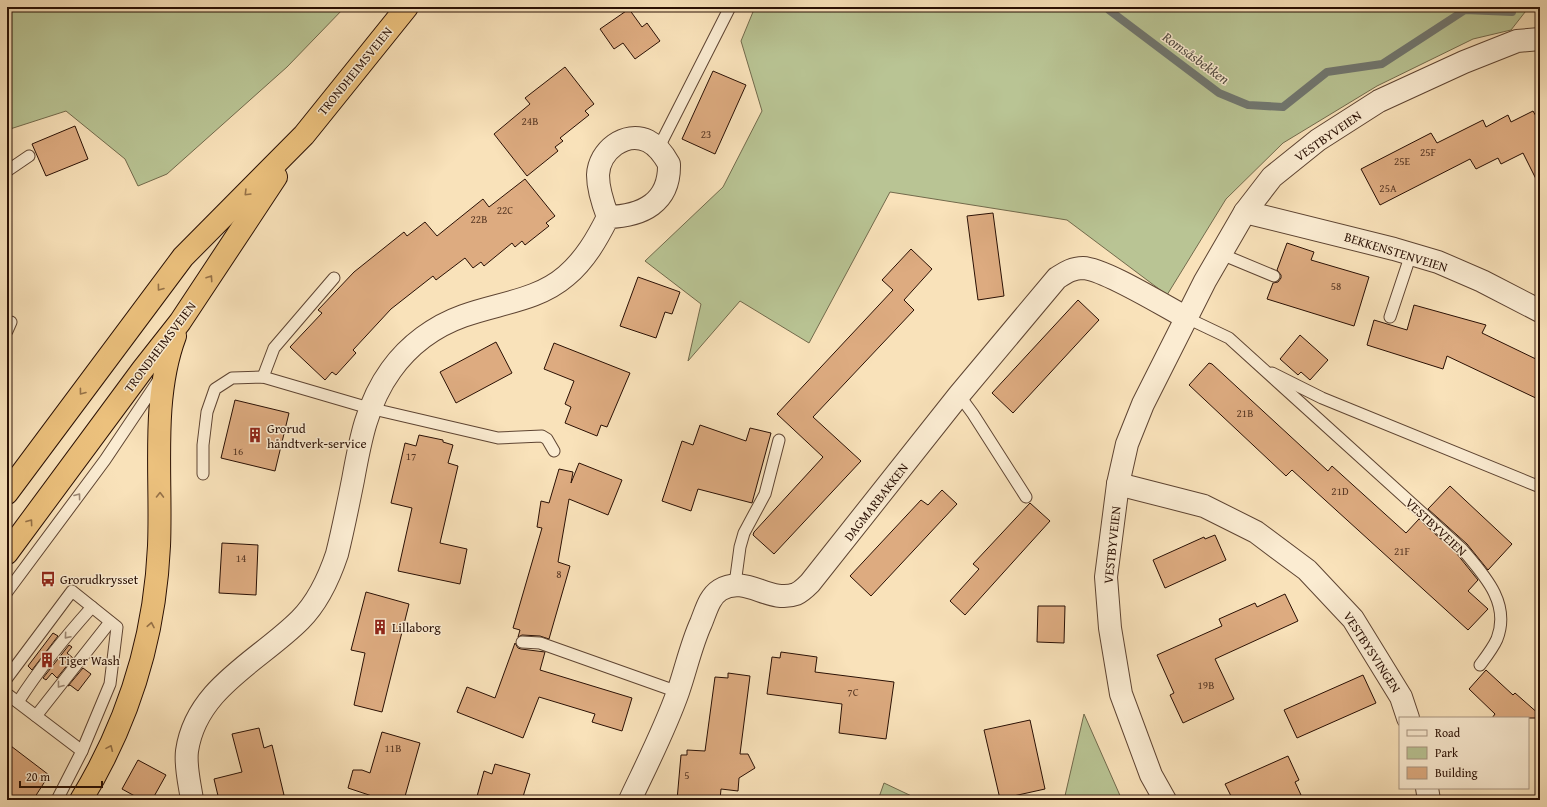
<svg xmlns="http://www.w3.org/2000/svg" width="1547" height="807" viewBox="0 0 1547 807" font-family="'Gentium Book Plus',serif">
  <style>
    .green { fill: #b9c494; stroke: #726a4c }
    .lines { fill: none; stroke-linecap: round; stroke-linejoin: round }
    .stream { stroke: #717770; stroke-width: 8 }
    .building { fill: #ddab80; stroke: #2a1004 }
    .lane-casing { stroke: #5e4432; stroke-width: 13 }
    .street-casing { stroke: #5e4432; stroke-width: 24 }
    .highway-casing { stroke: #2a1004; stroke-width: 24 }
    .lane { stroke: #fbecd2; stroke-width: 11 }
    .street { stroke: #fbecd2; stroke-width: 22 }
    .highway { stroke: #ecc17d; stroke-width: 22 }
    .oneway { stroke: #957147 }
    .oneway2 { stroke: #9d8975 }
    .labels { text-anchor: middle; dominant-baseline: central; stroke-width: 3; stroke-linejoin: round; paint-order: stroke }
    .number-label { font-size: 11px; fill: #573723 }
    .street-label { font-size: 13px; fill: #2a1004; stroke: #fbecd2 }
    .poi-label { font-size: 13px; fill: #2a1004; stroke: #fbecd2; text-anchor: start }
    .water-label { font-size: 14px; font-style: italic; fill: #534c43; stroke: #fbecd2 }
  </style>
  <rect width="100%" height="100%" fill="#f9e2ba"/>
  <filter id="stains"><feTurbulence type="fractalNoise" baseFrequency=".005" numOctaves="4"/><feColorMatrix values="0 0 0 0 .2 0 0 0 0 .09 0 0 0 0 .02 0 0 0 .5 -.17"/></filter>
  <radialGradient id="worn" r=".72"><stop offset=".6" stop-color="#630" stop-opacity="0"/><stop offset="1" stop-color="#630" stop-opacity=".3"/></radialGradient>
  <!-- green -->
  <g class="green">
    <polygon points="7,7 345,7 287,67 167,174 138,186 125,159 66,111 7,130"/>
    <polygon points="755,7 1529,7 1511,30 1473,39 1377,86 1283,143 1226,199 1167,295 1067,220 890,192 809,343 740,301 688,361 701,304 645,261 723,187 762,111 741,41"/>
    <polygon points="1084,714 1122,800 1064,800"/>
    <polygon points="884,783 920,800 878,800"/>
  </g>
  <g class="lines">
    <!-- stream -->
    <polyline class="stream" points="1109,10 1219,93 1248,105 1283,107 1327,72 1382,64 1465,10 1512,12"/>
  </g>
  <!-- building -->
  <g class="building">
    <polygon points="629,9 642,27 647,23 660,41 635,59 623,43 614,49 600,29"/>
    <polygon points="565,67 594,104 585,111 589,115 560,138 563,141 555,147 558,151 527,176 494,134 530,104 525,98"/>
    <polygon points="713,71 746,85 715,154 682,139"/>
    <polygon points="1533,111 1540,123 1540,187 1523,153 1501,164 1498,158 1476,169 1470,159 1380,205 1361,169 1431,133 1437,143 1483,120 1486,127 1508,115 1511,122"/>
    <polygon points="75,126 88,159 46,176 32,144"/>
    <polygon points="525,179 555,216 546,223 549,226 525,245 522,241 515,247 512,243 484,266 481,262 473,268 465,258 436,280 433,276 391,309 353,350 356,353 336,375 332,372 325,380 290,347 322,313 318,310 354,272 404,232 407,236 425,222 437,236 483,199 489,207"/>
    <polygon points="993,213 1004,296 978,300 967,216"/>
    <polygon points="1287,243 1314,252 1311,260 1369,277 1354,326 1267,299 1273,283 1278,282 1281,278 1281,275 1277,270"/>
    <polygon points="911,249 932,269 904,300 914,310 813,417 861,461 774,554 753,535 754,532 823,457 777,414 893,290 882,280"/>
    <polygon points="638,277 680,292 672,314 665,312 656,338 620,326"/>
    <polygon points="1078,300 1099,320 1013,413 992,393"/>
    <polygon points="1414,305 1486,325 1482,333 1540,361 1540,400 1447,356 1443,369 1367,345 1374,320 1407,330"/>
    <polygon points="1300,335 1328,360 1310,380 1301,372 1298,375 1280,359"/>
    <polygon points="496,342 512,373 456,403 440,372"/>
    <polygon points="554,343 630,373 607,427 601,425 597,436 565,423 571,407 565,404 574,381 544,369"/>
    <polygon points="1209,363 1212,364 1328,471 1332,466 1406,533 1419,519 1457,554 1478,580 1468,591 1488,609 1468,630 1292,470 1286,476 1189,385"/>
    <polygon points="235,400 289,413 275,471 221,458"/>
    <polygon points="700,425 746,441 750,428 771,433 752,503 698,489 691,511 662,501 682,441 693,445"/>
    <polygon points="419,435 443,440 443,442 453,445 448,463 458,466 440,543 467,549 460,584 398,571 412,508 391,503 405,443 416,446"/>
    <polygon points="579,463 622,480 608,515 569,499 558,562 570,566 549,639 540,636 522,635 518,637 520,630 513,628 542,528 537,527 541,501 549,503 559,469 573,472 571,483"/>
    <polygon points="1450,486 1512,544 1488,570 1467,544 1428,509"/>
    <polygon points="942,490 957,504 871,596 850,576 921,500 928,505"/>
    <polygon points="1030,503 1050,521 965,615 950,601 979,569 973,564"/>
    <polygon points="1215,535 1226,560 1165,588 1153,560 1204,537 1205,539"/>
    <polygon points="222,543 258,545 256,595 219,593"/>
    <polygon points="366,592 409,604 382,712 354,705 365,653 351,650"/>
    <polygon points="1285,594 1298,621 1215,659 1234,699 1183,723 1170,695 1174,693 1157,655 1222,626 1219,619 1255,603 1257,607"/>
    <polygon points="1038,606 1065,606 1064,643 1037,642"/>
    <polygon points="53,633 58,636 32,670 28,666"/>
    <polygon points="515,643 518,648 521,649 545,652 540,670 632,698 622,731 592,722 595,714 539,697 523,738 457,712 467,687 495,698"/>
    <polygon points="69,645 72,647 67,653 73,658 57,678 52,673 46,680 43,678"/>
    <polygon points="781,652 817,657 815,672 894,682 886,739 839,733 842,704 767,694 772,657 780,658"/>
    <polygon points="83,668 91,674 78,691 70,685 68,686"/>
    <polygon points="1486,670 1513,695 1515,693 1540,715 1540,718 1492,718 1495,714 1469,689"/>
    <polygon points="728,673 750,676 740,754 748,754 755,768 739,778 738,791 721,789 720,800 677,800 681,755 687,755 687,750 705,751 715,677 728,678"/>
    <polygon points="1363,675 1376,703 1297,738 1284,710"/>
    <polygon points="1030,720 1045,789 1000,799 984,730"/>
    <polygon points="259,728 264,748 272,745 284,795 265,800 219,800 214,779 242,772 232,734"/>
    <polygon points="382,732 420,743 404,800 384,800 348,788 353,770 362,770 370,773"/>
    <polygon points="7,743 49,775 33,800 7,800"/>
    <polygon points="1288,756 1299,780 1295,782 1301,795 1289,800 1233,800 1225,784"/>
    <polygon points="138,760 166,775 152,800 142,800 122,789"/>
    <polygon points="495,764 530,774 522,800 476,800 484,771 492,774"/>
  </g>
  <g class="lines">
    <!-- lane casing -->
    <g class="lane-casing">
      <g id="lane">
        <polyline points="658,149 730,7"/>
        <polyline points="7,171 29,156"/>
        <polyline points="1221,254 1274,276"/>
        <polyline points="1390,317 1411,254"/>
        <path d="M1187,318L1229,338L1462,549C1484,575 1511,603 1497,639C1493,648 1486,657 1480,665"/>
        <polyline points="7,331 11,322"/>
        <polyline points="1272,373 1322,398 1540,487"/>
        <polyline points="263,377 274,348 334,278"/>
        <polyline points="959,395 973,414 1026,497"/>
        <polyline points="203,474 203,445 207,412 215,389 232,378 263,377 369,408 498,438 542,436 547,439 554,451"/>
        <polyline points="735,584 740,547 744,533 765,494 779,440"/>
        <polyline points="7,592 105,460 158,381"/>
        <polyline points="522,642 540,643 678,692"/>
        <polyline points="7,678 72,591 117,627 110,684 82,751 57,800"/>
        <polyline points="7,694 82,751"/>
        <path d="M18,702C40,668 65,637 92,607"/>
        <polyline points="36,716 110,622"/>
      </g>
    </g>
    <!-- street casing -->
    <g class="street-casing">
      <g id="street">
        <polyline points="1245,212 1394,249 1438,262 1482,281 1540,311"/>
        <polyline points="1118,484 1204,506 1256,532 1307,570 1353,619 1401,697 1408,718"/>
        <polyline points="1427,788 1429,800"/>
        <path d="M192,800C190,785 185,767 187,751C196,688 259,661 300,620C318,602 329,578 337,554C343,530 348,505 353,480C360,441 367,403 391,370C409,345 435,326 463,316C498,303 537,301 566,276C585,260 597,239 608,217C603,204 598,189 598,175C599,151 625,130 648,141C658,146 664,155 669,164C670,203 642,216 608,217"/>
        <path d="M630,800C647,764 665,729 678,692C686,669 691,645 701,623C706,611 709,597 720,590C746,574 769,604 796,594C801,592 806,587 810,583L959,395L1057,278C1065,273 1072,268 1083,268C1105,269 1164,306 1187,318"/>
        <polyline points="1165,800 1151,775 1121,694 1110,628 1106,577 1118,484 1127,444 1143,404 1205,281 1245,212 1272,177 1318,140 1379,101 1464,62 1517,41 1540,39"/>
      </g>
    </g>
    <!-- highway casing -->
    <g class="highway-casing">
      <g id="highway">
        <polyline points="7,493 183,257 304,135 407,7"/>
        <polyline points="7,553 143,369 180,322 276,177"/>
        <path d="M81,800C128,723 155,636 159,546C162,478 151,400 175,336"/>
      </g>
    </g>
    <!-- lane -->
    <use href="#lane" class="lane"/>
    <!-- street -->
    <use href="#street" class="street"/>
    <!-- highway -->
    <use href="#highway" class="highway"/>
  </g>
  <!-- one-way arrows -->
  <defs><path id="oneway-chevron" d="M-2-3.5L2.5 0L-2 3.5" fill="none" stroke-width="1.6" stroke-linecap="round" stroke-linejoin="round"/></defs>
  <g class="oneway">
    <use href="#oneway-chevron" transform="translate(247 193) rotate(135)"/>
    <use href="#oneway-chevron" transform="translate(210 278) rotate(-56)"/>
    <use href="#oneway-chevron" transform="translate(160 288) rotate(127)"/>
    <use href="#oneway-chevron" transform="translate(82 392) rotate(127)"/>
    <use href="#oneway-chevron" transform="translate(160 495) rotate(-89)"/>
    <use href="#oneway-chevron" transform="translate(30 522) rotate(-54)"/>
    <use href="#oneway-chevron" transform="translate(151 625) rotate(-79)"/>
    <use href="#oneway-chevron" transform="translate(110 748) rotate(-66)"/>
  </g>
  <g class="oneway2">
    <use href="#oneway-chevron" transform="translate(78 496) rotate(-53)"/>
    <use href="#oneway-chevron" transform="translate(67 636) rotate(131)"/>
    <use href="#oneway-chevron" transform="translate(60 685) rotate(128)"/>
  </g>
  <!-- icons -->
  <defs>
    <g id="building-bare" transform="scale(1.2)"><path d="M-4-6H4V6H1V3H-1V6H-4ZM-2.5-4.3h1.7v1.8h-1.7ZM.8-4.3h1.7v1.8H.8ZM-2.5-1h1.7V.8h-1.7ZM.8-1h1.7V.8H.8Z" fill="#8f2418" stroke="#fbecd2" stroke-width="2.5" paint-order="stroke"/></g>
    <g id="bus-bare" transform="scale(1.2)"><path d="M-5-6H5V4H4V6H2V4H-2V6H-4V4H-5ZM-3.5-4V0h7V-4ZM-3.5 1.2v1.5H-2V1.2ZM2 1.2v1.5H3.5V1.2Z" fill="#8f2418" stroke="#fbecd2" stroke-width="2.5" paint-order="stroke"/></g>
  </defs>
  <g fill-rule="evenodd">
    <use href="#building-bare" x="255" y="435"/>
    <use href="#bus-bare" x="48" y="579"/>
    <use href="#building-bare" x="380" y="627"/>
    <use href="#building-bare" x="47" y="660"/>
  </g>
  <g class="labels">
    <!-- number labels -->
    <g class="number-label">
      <text x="530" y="121">24B</text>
      <text x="706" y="134">23</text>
      <text x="1428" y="152">25F</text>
      <text x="1402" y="161">25E</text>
      <text x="1388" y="188">25A</text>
      <text x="505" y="210">22C</text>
      <text x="479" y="219">22B</text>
      <text x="1336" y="286">58</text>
      <text x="1245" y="413">21B</text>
      <text x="238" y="451">16</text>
      <text x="411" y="456">17</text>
      <text x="1340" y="491">21D</text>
      <text x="1402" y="551">21F</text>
      <text x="241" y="558">14</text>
      <text x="559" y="574">8</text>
      <text x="1206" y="685">19B</text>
      <text x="853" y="692">7C</text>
      <text x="393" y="748">11B</text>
      <text x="687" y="775">5</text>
    </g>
    <!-- street labels -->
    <g class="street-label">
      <text transform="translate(355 71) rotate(-51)">TRONDHEIMSVEIEN</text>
      <text transform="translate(1328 136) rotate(-35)">VESTBYVEIEN</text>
      <text transform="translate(1396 252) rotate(17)">BEKKENSTENVEIEN</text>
      <text transform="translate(160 347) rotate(-53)">TRONDHEIMSVEIEN</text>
      <text transform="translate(876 502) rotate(-52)">DAGMARBAKKEN</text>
      <text transform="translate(1436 527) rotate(43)">VESTBYVEIEN</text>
      <text transform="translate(1112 545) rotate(-84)">VESTBYVEIEN</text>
      <text transform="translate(1372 652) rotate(57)">VESTBYSVINGEN</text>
    </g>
    <!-- poi labels -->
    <g class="poi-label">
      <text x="267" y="428">Grorud<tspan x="267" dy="15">håndtverk-service</tspan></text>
      <text x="60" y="579">Grorudkrysset</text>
      <text x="392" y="627">Lillaborg</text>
      <text x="59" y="660">Tiger Wash</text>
    </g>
    <!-- water labels -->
    <g class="water-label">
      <text transform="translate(1196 58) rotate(36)">Romsåsbekken</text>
    </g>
  </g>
  <!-- margin -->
  <rect width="1547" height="807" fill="none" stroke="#f9e2ba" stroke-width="24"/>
  <rect x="8" y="8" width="1531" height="791" fill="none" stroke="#2a1004" stroke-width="2"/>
  <rect x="12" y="12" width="1523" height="783" fill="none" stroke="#2a1004"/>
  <!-- legend -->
  <rect x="1399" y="717" width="130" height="72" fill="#fbecd2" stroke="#a79480"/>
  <rect x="1407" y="730" width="20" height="6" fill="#fbecd2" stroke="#a79480"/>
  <text x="1435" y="737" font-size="12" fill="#2a1004">Road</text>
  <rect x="1407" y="747" width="20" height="12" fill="#b9c494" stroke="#a79480"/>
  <text x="1435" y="757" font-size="12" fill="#2a1004">Park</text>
  <rect x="1407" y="767" width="20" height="12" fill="#ddab80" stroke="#a79480"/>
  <text x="1435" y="777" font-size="12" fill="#2a1004">Building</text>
  <!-- scale -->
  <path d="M20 781v6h82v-6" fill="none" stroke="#2a1004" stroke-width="2"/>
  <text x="26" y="781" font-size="12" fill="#2a1004" stroke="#fbecd2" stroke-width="3" paint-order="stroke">20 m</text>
  <rect width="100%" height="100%" filter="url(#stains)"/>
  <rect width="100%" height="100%" fill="url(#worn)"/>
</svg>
